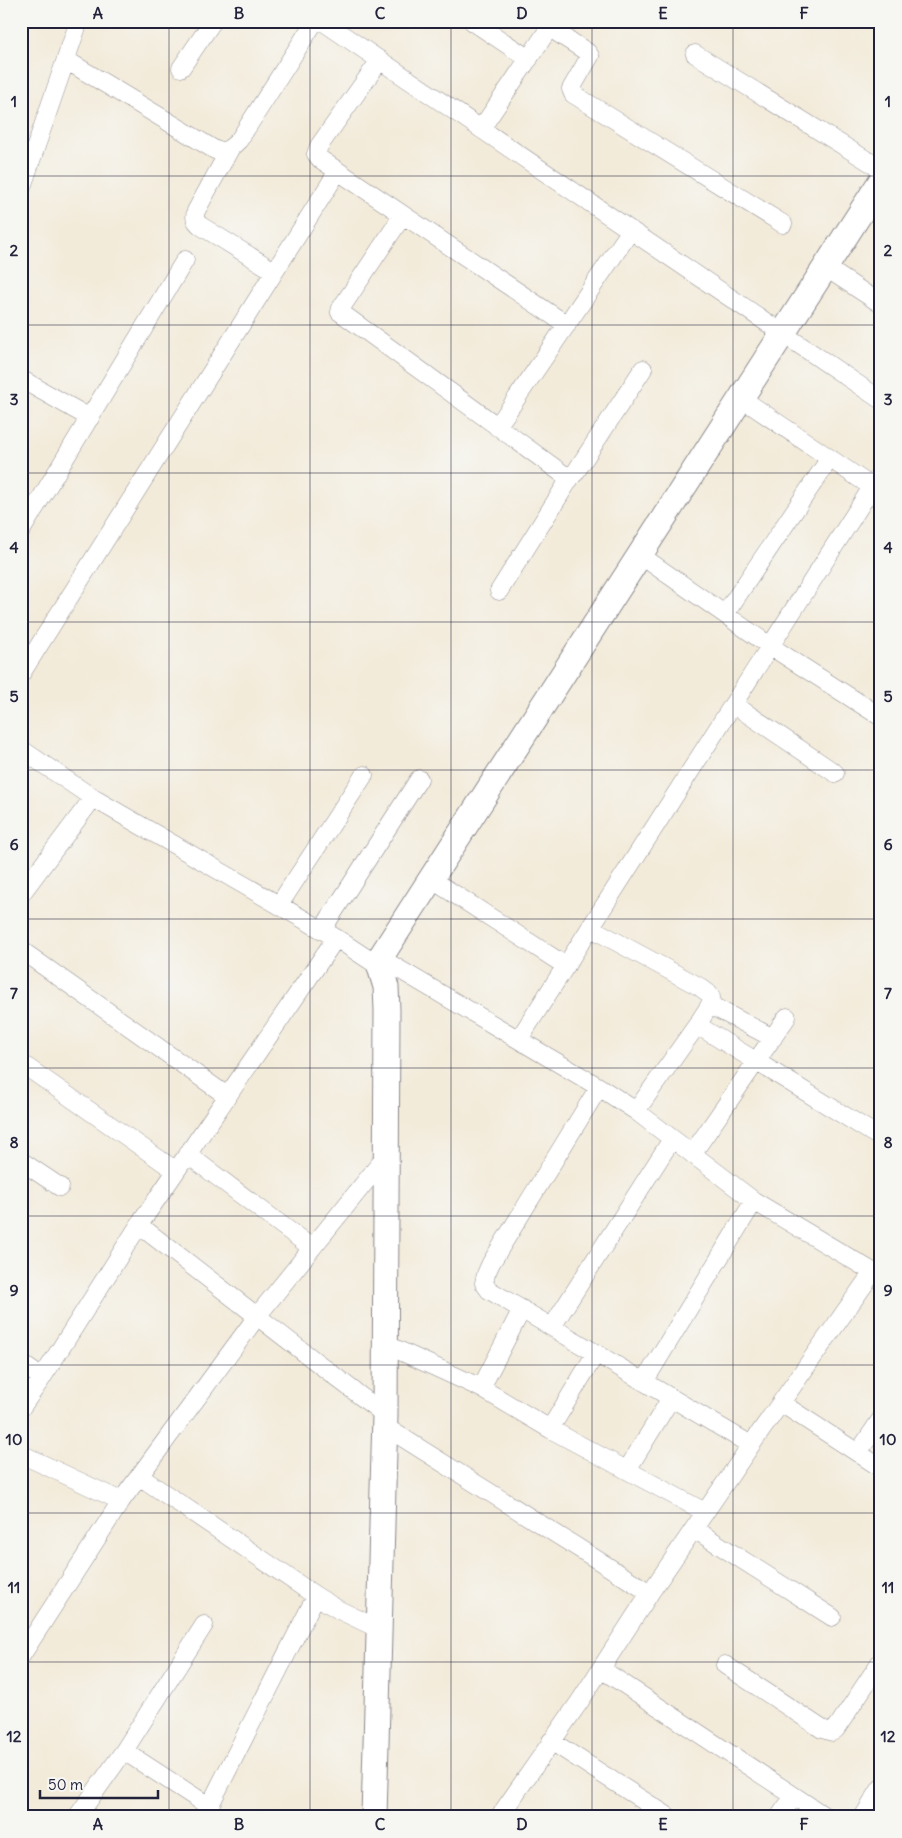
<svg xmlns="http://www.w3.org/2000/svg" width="902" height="1838" viewBox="0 0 902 1838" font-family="Delius,sans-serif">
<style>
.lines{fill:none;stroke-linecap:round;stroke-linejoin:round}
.street-casing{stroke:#8a868a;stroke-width:19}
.secondary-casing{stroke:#8a868a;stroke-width:27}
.street{stroke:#fff;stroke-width:18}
.secondary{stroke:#fff;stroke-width:25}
.grid{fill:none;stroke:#22223b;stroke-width:1;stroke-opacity:0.55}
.neatline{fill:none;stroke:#22223b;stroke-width:2}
.grid-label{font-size:16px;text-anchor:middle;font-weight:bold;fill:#22223b}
</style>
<rect width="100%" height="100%" fill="#f6f6f2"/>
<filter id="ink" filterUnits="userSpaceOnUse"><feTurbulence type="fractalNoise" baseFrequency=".02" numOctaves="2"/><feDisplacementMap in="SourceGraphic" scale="10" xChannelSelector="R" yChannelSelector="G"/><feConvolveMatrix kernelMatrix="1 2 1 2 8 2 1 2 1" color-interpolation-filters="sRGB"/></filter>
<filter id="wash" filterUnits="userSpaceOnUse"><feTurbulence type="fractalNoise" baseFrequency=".0096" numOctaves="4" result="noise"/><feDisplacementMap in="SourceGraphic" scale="20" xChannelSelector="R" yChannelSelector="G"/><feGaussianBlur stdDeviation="1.12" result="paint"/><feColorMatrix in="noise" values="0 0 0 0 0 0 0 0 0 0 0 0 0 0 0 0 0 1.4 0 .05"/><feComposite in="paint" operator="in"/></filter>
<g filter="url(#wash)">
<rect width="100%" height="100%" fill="#f3ebda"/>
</g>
<g filter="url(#ink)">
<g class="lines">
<g class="street-casing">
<path id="street" d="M 322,21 L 881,400
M 472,21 L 529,59
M 550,28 L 587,52 L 590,56 L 571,89 L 573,94 L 783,224
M 695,54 L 881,169
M 66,60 L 215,150 C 226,153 231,148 239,140 L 315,21
M 380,60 L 319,146 L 316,154 L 320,159 L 567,325
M 181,68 L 213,21
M 481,129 L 554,21
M 230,149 L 196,211 C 194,218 195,221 201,226 L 274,271
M 21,190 L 79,21
M 403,215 L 341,308 L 340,312 L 563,474 L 571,477 L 575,473 L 643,369
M 825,267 L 881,304
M 21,379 L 90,418
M 741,398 L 872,487
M 497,427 L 631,230
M 21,531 L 185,260
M 640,555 L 770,646 L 881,717
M 499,591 L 571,477
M 725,614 L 830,458
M 21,674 L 338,171
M 733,704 L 835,773
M 21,749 L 93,798 L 336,938 L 380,967
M 431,879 L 566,966
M 21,894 L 93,798
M 279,905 L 364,775
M 591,928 L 700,987 L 708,993 L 711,997 L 710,1005 L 697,1025 L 636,1111
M 322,930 L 419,779
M 21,950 L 227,1096
M 380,958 L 599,1087 L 636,1111 L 754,1201 L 873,1272 L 751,1445 L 650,1593 L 580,1701 L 499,1817
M 710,1005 L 773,1038
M 697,1025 L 881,1138
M 519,1039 L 881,473
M 21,1063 L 176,1171
M 599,1087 L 491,1263 L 486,1274 L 484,1283 L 489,1290 L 751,1445
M 187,1154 L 312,1248
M 692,1154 L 787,1017
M 21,1161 L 60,1187
M 139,1225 L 385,1415
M 552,1327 L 672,1139
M 385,1344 L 481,1388 L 550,1429 L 705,1512
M 21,1363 L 42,1378 L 21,1408
M 42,1378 L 139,1225 L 336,938
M 644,1382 L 754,1201
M 481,1388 L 522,1309
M 781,1403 L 881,1468
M 384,1426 L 650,1593
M 550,1429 L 596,1353
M 858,1453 L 881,1419
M 21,1454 L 121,1501
M 627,1470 L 671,1398
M 139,1476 L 316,1596 L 339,1610 L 379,1629
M 694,1529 L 832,1617
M 21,1656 L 121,1501 L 258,1315 L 387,1155
M 725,1665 L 822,1729 L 832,1732 L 836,1729 L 881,1661
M 601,1669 L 826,1817
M 551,1741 L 669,1817
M 124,1751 L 204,1803 L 211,1803 L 316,1596
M 77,1817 L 124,1751 L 204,1625
M 779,1817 L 794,1796
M 863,1817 L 881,1788"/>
</g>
<g class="secondary-casing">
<path id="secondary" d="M 374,1817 L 385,1415 L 387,1010 L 386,987 L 380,967 L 380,958 L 881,181"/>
</g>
<use href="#street" class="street"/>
<use href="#secondary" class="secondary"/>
</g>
</g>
<path class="grid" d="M 169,21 L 169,1817M 310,21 L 310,1817M 451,21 L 451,1817M 592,21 L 592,1817M 733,21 L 733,1817M 21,176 L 881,176M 21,325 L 881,325M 21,473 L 881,473M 21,622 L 881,622M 21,770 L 881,770M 21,919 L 881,919M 21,1068 L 881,1068M 21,1216 L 881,1216M 21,1365 L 881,1365M 21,1513 L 881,1513M 21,1662 L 881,1662"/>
<rect width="902" height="1838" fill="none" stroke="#f6f6f2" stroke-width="55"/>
<path d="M40 1790v8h118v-8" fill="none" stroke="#22223b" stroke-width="2.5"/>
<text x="48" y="1790" font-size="15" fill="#22223b" stroke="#f6f6f2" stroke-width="4" paint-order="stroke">50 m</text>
<rect x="28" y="28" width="846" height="1782" class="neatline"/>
<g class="grid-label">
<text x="98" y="19">A</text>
<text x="239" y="19">B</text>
<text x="380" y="19">C</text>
<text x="522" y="19">D</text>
<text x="663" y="19">E</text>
<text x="804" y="19">F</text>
<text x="14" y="107">1</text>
<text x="888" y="107">1</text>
<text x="14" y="256">2</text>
<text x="888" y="256">2</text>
<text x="14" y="405">3</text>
<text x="888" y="405">3</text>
<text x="14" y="553">4</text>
<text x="888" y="553">4</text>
<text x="14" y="702">5</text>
<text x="888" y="702">5</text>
<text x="14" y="850">6</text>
<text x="888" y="850">6</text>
<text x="14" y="999">7</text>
<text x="888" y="999">7</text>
<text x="14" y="1148">8</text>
<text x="888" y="1148">8</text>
<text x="14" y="1296">9</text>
<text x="888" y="1296">9</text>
<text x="14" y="1445">10</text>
<text x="888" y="1445">10</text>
<text x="14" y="1593">11</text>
<text x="888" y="1593">11</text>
<text x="14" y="1742">12</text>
<text x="888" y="1742">12</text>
<text x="98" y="1830">A</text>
<text x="239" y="1830">B</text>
<text x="380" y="1830">C</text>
<text x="522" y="1830">D</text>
<text x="663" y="1830">E</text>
<text x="804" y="1830">F</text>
</g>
</svg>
